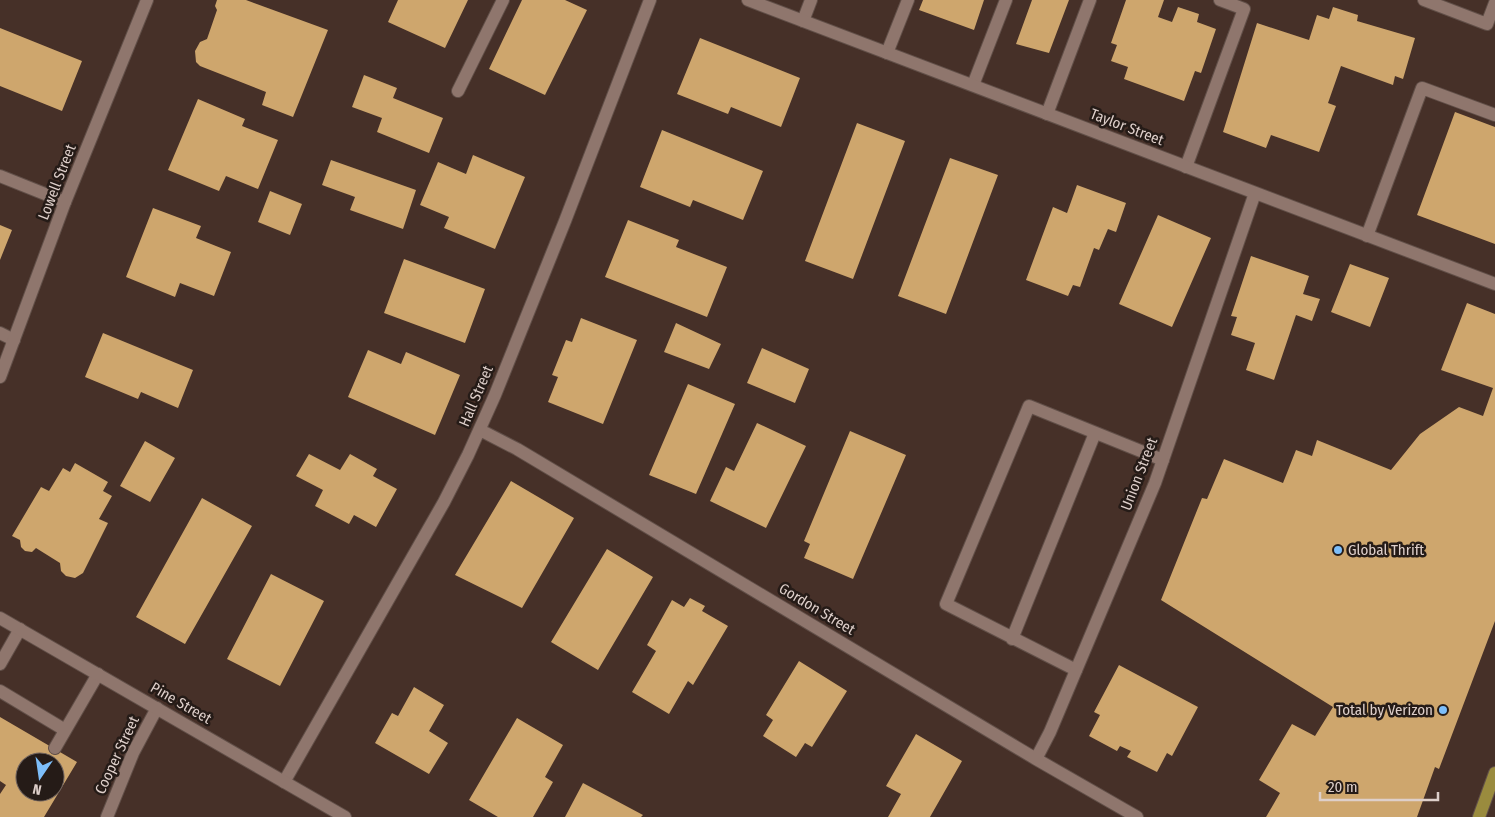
<svg xmlns="http://www.w3.org/2000/svg" width="1495" height="817" viewBox="0 0 1495 817" font-family="'Fira Sans Condensed',sans-serif">
<style>
.building{fill:#cea66d;fill-rule:evenodd}
.lines{fill:none;stroke-linecap:round;stroke-linejoin:round}
.lane-casing{stroke:#614f48;stroke-width:14}
.street-casing{stroke:#614f48;stroke-width:14}
.secondary-casing{stroke:#614f48;stroke-width:14}
.primary-casing{stroke:#614f48;stroke-width:14}
.lane{stroke:#8f766d;stroke-width:12}
.street{stroke:#8f766d;stroke-width:12}
.secondary{stroke:#8f766d;stroke-width:12}
.primary{stroke:#9a8b3e;stroke-width:12}
.poi-dot{fill:#7dbef9;stroke:#251b17;stroke-width:2}
.labels{text-anchor:middle;stroke-width:5;stroke-linejoin:round;paint-order:stroke}
.street-label{font-size:15px;fill:#decfca;stroke:#251b17}
.poi-label{font-size:15px;fill:#decfca;stroke:#251b17;text-anchor:start}
</style>
<rect width="100%" height="100%" fill="#463028"/>
<path class="building" d="M 217,0 L 246,0 L 328,30 L 293,117 L 262,105 L 266,92 L 200,66 L 196,62 L 195,51 L 200,42 L 207,39 L 217,10 L 215,6 Z
M 398,0 L 468,0 L 445,48 L 388,22 Z
M 522,0 L 565,0 L 587,10 L 545,95 L 489,69 Z
M 923,0 L 984,0 L 974,30 L 919,10 Z
M 1032,0 L 1069,0 L 1049,53 L 1016,44 Z
M 1126,0 L 1164,0 L 1158,17 L 1172,22 L 1178,7 L 1199,14 L 1197,22 L 1216,29 L 1201,73 L 1195,71 L 1184,101 L 1124,79 L 1128,67 L 1111,61 L 1117,45 L 1111,43 Z
M 1333,7 L 1358,15 L 1357,21 L 1415,38 L 1403,79 L 1395,76 L 1393,85 L 1341,66 L 1328,103 L 1336,106 L 1319,152 L 1271,135 L 1266,148 L 1223,132 L 1257,23 L 1309,40 L 1317,15 L 1329,19 Z
M 0,28 L 82,61 L 62,111 L 0,86 Z
M 700,38 L 800,78 L 781,127 L 731,107 L 728,114 L 677,94 Z
M 364,75 L 397,88 L 393,98 L 443,118 L 429,153 L 377,132 L 382,118 L 352,107 Z
M 198,99 L 245,119 L 242,126 L 278,140 L 258,189 L 226,176 L 219,191 L 168,170 Z
M 1455,112 L 1495,127 L 1495,244 L 1417,215 Z
M 857,123 L 905,141 L 853,279 L 805,261 Z
M 662,130 L 763,171 L 743,220 L 693,200 L 690,207 L 640,187 Z
M 473,155 L 525,177 L 495,249 L 444,228 L 449,217 L 420,205 L 438,162 L 466,174 Z
M 950,158 L 998,175 L 946,314 L 898,296 Z
M 331,160 L 416,190 L 403,229 L 350,210 L 355,197 L 322,185 Z
M 1077,185 L 1126,203 L 1116,232 L 1108,229 L 1099,250 L 1094,248 L 1080,287 L 1073,285 L 1068,296 L 1026,280 L 1053,207 L 1067,213 Z
M 270,191 L 302,204 L 290,235 L 258,222 Z
M 153,208 L 201,226 L 196,238 L 231,252 L 214,296 L 180,283 L 175,297 L 126,277 Z
M 1158,215 L 1211,238 L 1172,327 L 1119,304 Z
M 628,220 L 679,240 L 676,247 L 727,267 L 707,317 L 605,277 Z
M 0,225 L 12,230 L 0,260 Z
M 1251,256 L 1309,276 L 1303,294 L 1320,299 L 1312,321 L 1296,315 L 1274,380 L 1246,370 L 1255,343 L 1231,335 L 1237,317 L 1231,316 Z
M 404,259 L 485,289 L 465,343 L 384,313 Z
M 1350,264 L 1389,278 L 1370,327 L 1331,312 Z
M 1467,303 L 1495,314 L 1495,621 L 1439,769 L 1435,767 L 1417,817 L 1266,817 L 1280,793 L 1259,780 L 1292,724 L 1315,736 L 1333,707 L 1161,600 L 1202,498 L 1207,499 L 1224,459 L 1283,483 L 1296,450 L 1312,456 L 1317,440 L 1391,470 L 1420,434 L 1459,407 L 1483,416 L 1493,388 L 1441,370 Z
M 581,318 L 637,340 L 603,424 L 548,402 L 558,377 L 552,375 L 566,340 L 572,342 Z
M 676,323 L 721,344 L 709,369 L 664,352 Z
M 103,333 L 193,370 L 178,408 L 141,392 L 138,399 L 85,377 Z
M 762,348 L 809,369 L 795,403 L 747,383 Z
M 368,350 L 401,364 L 406,352 L 460,375 L 435,435 L 348,397 Z
M 688,384 L 735,404 L 696,494 L 649,475 Z
M 757,423 L 806,446 L 766,528 L 710,501 L 726,467 L 734,471 Z
M 850,431 L 906,455 L 853,579 L 804,558 L 810,544 L 804,541 Z
M 145,441 L 175,458 L 150,502 L 120,486 Z
M 309,454 L 340,470 L 350,454 L 377,469 L 373,476 L 397,489 L 376,527 L 354,515 L 349,524 L 315,506 L 323,490 L 296,476 Z
M 75,463 L 108,482 L 103,491 L 112,496 L 99,519 L 108,523 L 83,573 L 75,578 L 66,576 L 61,571 L 60,563 L 36,548 L 32,552 L 25,551 L 21,547 L 20,540 L 12,536 L 41,487 L 49,491 L 63,468 L 70,472 Z
M 511,481 L 574,518 L 522,608 L 455,575 Z
M 202,498 L 252,526 L 185,644 L 136,617 Z
M 607,549 L 653,577 L 598,670 L 551,642 Z
M 271,574 L 324,601 L 280,686 L 227,659 Z
M 690,598 L 705,606 L 702,611 L 728,626 L 693,685 L 688,681 L 669,714 L 632,692 L 656,651 L 647,645 L 672,600 L 684,607 Z
M 799,661 L 847,691 L 812,747 L 805,743 L 796,757 L 763,736 L 773,720 L 766,715 Z
M 1119,665 L 1198,707 L 1172,756 L 1167,753 L 1157,772 L 1127,757 L 1131,751 L 1120,746 L 1117,751 L 1089,736 L 1100,715 L 1094,712 Z
M 414,687 L 444,705 L 429,731 L 448,743 L 429,774 L 375,743 L 392,713 L 398,716 Z
M 0,717 L 77,762 L 44,817 L 0,817 L 0,794 L 6,785 L 0,781 ZM 25,762 L 55,762 L 55,792 L 25,792 Z
M 517,718 L 563,745 L 545,777 L 553,782 L 533,817 L 498,817 L 469,800 Z
M 916,734 L 962,761 L 930,817 L 888,817 L 901,794 L 886,786 Z
M 583,783 L 643,815 L 641,817 L 565,817 Z"/>
<g class="lines">
<g class="lane-casing">
<path id="lane" d="M 1424,0 L 1487,24 L 1495,3
M 803,21 L 811,0
M 887,53 L 908,0
M 973,85 L 1006,0
M 458,91 L 503,0
M 1047,114 L 1090,0
M 1186,167 L 1244,9 L 1220,0
M 1367,236 L 1422,88 L 1495,115
M 0,333 L 14,340
M 1012,639 L 1095,433
M 0,664 L 20,629
M 1076,670 L 946,604 L 1029,406 L 1163,460
M 0,691 L 65,730
M 55,748 L 98,674"/>
</g>
<g class="street-casing">
<path id="street" d="M 748,0 L 1495,284
M 0,176 L 65,202
M 480,430 L 517,449 L 1036,759 L 1137,817
M 1036,759 L 1050,732 L 1155,483 L 1255,193
M 284,782 L 444,502 L 468,455 L 495,395 L 565,221 L 650,0
M 107,817 L 133,753 L 157,708"/>
</g>
<g class="secondary-casing">
<path id="secondary" d="M 0,377 L 65,202 L 147,0
M 0,618 L 345,817"/>
</g>
<g class="primary-casing">
<path id="primary" d="M 1479,817 L 1495,773"/>
</g>
<use href="#lane" class="lane"/>
<use href="#street" class="street"/>
<use href="#secondary" class="secondary"/>
<use href="#primary" class="primary"/>
</g>
<g class="poi-dot">
<circle cx="1338" cy="550" r="5"/>
<circle cx="1443" cy="710" r="5"/>
</g>
<g class="labels">
<g class="street-label">
<text transform="translate(1127 127) rotate(21)" y="5">Taylor Street</text>
<text transform="translate(57 182) rotate(-69)" y="5">Lowell Street</text>
<text transform="translate(476 396) rotate(-67)" y="5">Hall Street</text>
<text transform="translate(1139 474) rotate(-69)" y="5">Union Street</text>
<text transform="translate(817 609) rotate(31)" y="5">Gordon Street</text>
<text transform="translate(181 703) rotate(30)" y="5">Pine Street</text>
<text transform="translate(117 755) rotate(-65)" y="5">Cooper Street</text>
</g>
<g class="poi-label">
<text x="1348" y="555">Global Thrift</text>
<text x="1433" y="715" text-anchor="end">Total by Verizon</text>
</g>
</g>
<g transform="translate(40 777) rotate(193)"><circle r="24" fill="#251b17" stroke="#6f635f"/>
<path d="M0-4L9 19L0 12L-9 19Z" fill="#7dbef9"/>
<text y="-8" font-size="14" font-weight="bold" text-anchor="middle" fill="#decfca">N</text>
</g>
<path d="M1320 792v8h118v-8" fill="none" stroke="#decfca" stroke-width="2.5"/>
<text x="1328" y="792" font-size="15" fill="#decfca" stroke="#251b17" stroke-width="4" paint-order="stroke">20 m</text>
</svg>
